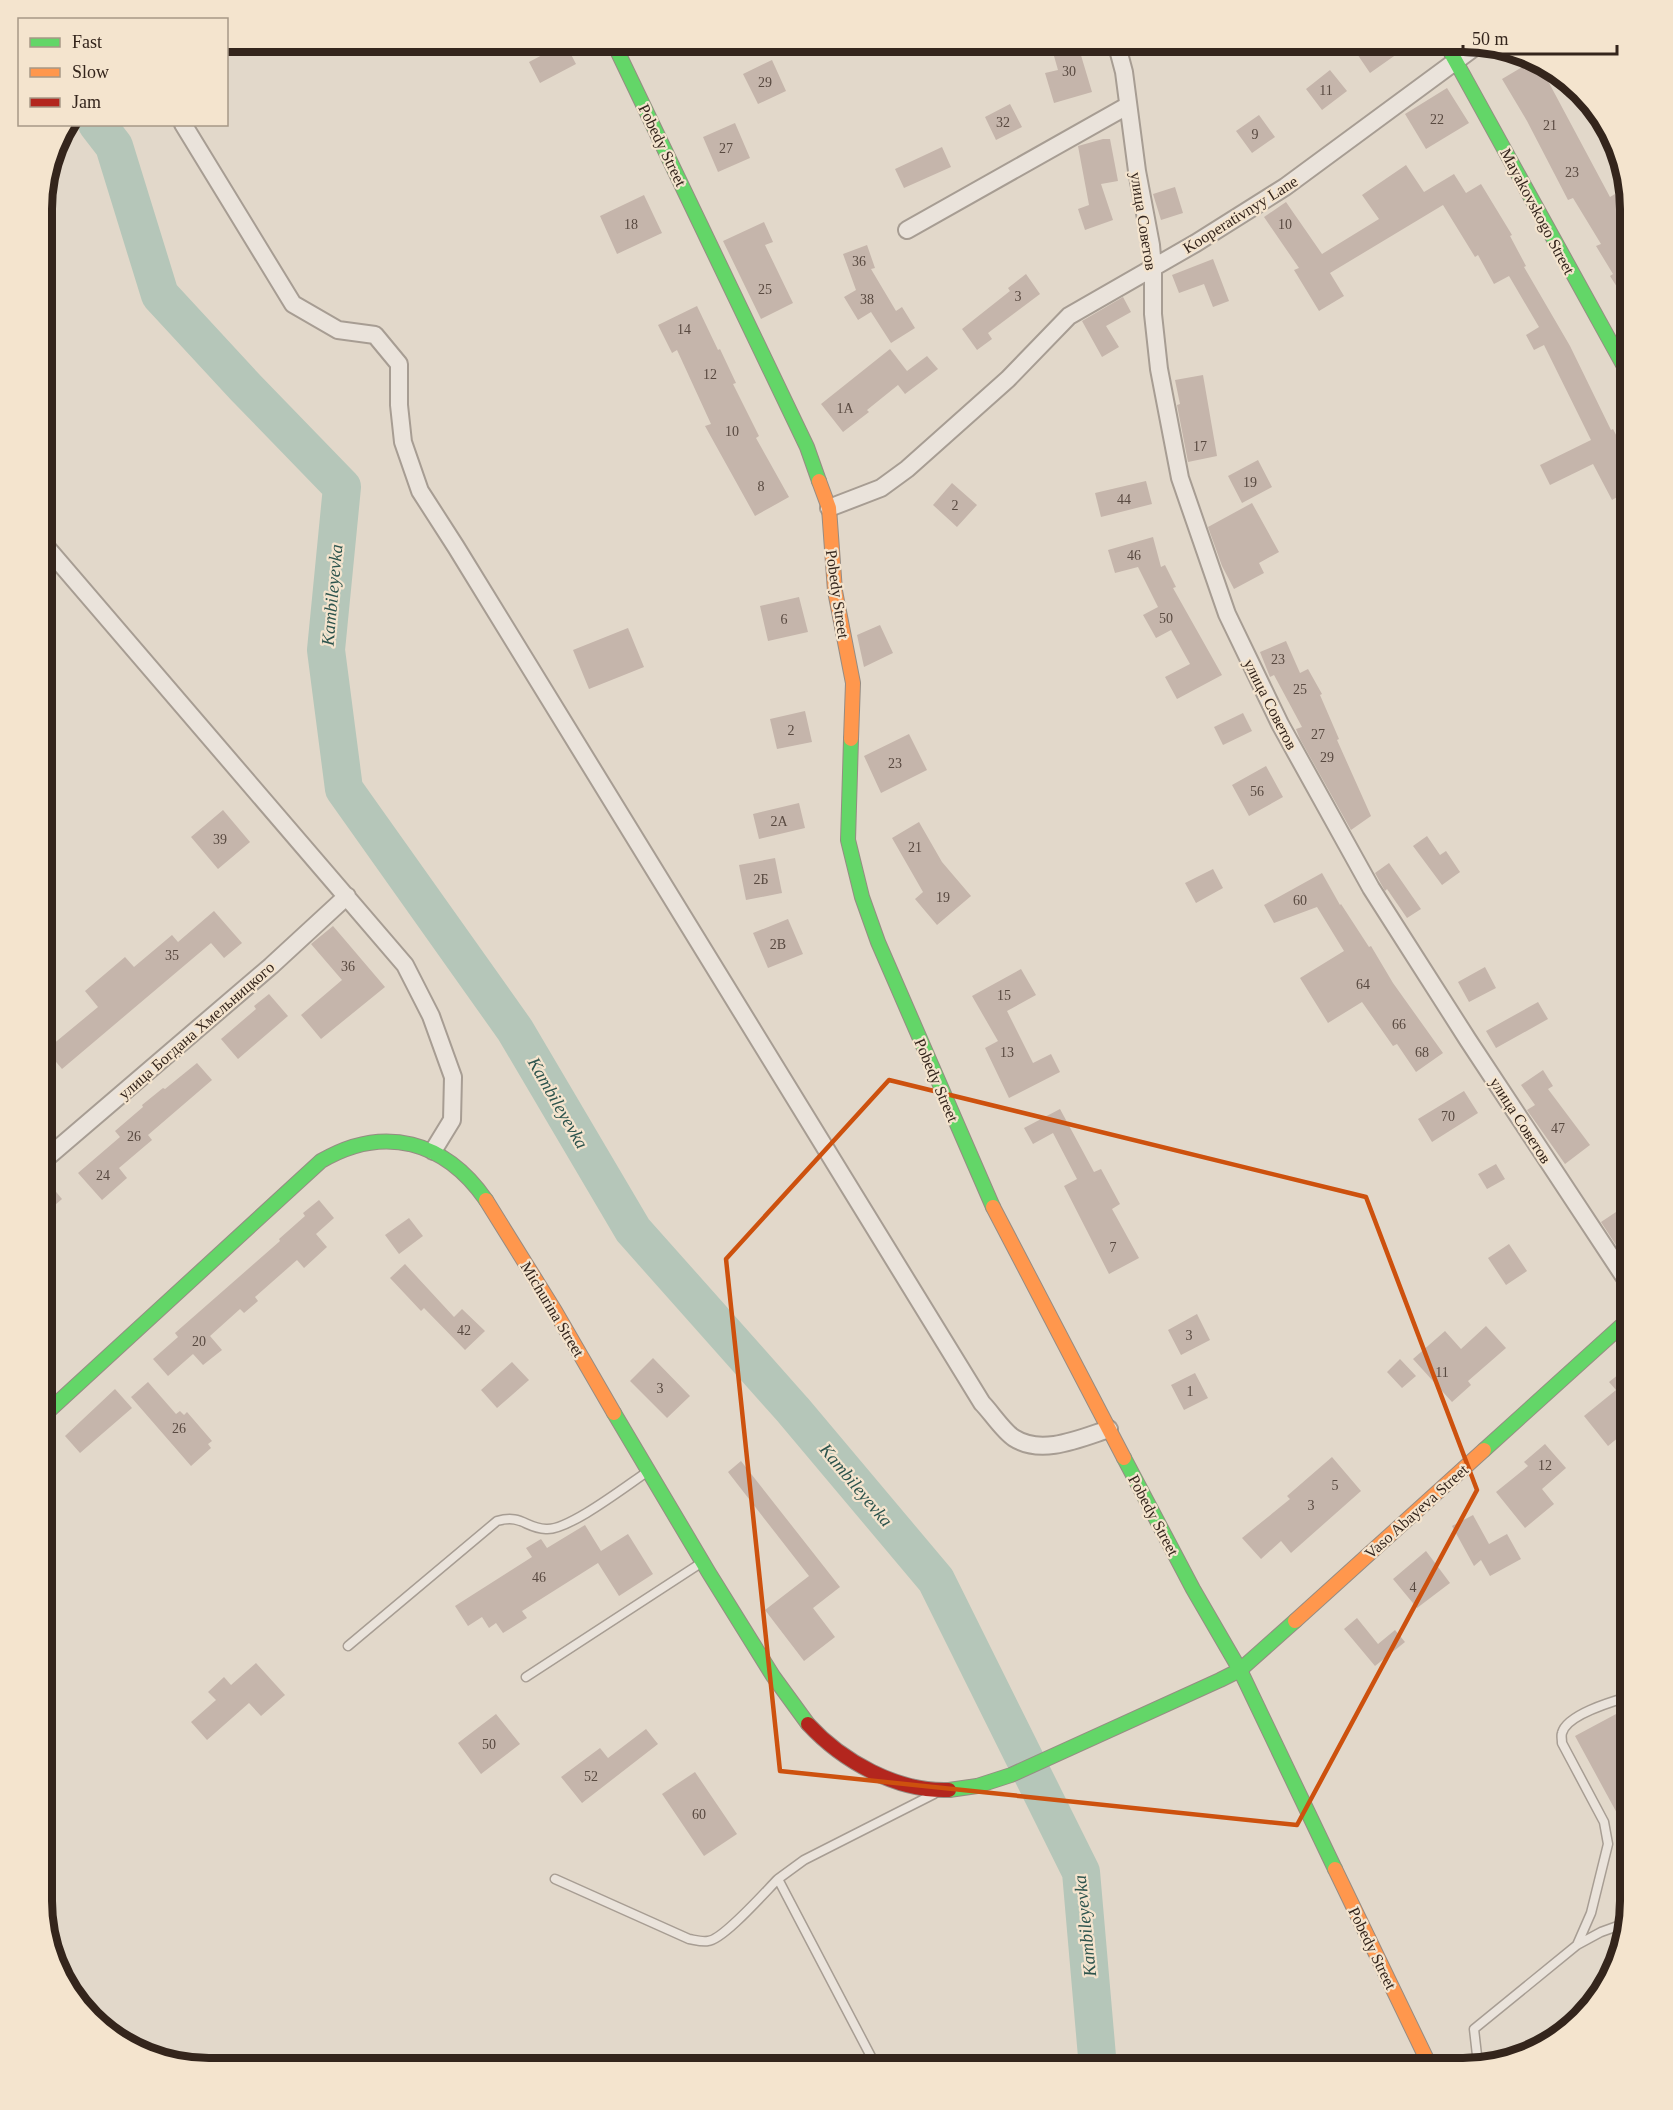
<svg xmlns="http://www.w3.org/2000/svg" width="1673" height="2110" viewBox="0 0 1673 2110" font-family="'Times New Roman',serif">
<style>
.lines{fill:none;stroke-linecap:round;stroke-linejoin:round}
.river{stroke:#b5c6b9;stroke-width:38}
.building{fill:#c5b5ab}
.lane-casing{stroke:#a79d93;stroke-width:11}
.street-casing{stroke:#a79d93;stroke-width:20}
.fast-casing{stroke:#968c83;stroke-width:16}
.slow-casing{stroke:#968c83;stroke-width:16}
.jam-casing{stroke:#968c83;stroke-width:16}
.lane{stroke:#eae3db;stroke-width:8}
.street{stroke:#eae3db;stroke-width:16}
.fast{stroke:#63d668;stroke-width:14}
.slow{stroke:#ff974d;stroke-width:14}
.jam{stroke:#b3261e;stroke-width:14}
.marked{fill:none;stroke:#cd510e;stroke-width:4.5;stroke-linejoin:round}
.labels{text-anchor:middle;stroke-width:4.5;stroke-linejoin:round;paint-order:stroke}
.number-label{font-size:14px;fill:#584940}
.street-label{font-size:16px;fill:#34251c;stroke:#f4e4ce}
.water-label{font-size:18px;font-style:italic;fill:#2c534c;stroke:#f4e4ce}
.rim{fill:none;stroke:#34251c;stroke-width:8}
</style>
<rect width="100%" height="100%" fill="#e2d8ca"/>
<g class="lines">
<path class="river" d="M 97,124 L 114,146 L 160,295 L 246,388 L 342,487 L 326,650 L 344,789 L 515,1030 L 633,1230 L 793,1410 L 936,1580 L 1081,1872 L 1098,2068"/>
</g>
<path class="building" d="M 1050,42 L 1077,42 L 1092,92 L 1054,103 L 1045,73 L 1058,70 Z
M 1349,42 L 1414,42 L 1370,73 Z
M 565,43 L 576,64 L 540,83 L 529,62 Z
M 772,60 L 786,91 L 758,104 L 743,74 Z
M 1534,60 L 1547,64 L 1559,75 L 1548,81 L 1610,197 L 1615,194 L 1631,220 L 1631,309 L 1610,276 L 1613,274 L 1596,246 L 1601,244 L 1573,198 L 1568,200 L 1527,121 L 1502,79 Z
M 1330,70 L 1347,91 L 1322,110 L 1306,89 Z
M 1447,88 L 1469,123 L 1426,149 L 1405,114 Z
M 1010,104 L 1022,127 L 996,140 L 985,117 Z
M 1259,115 L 1275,137 L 1252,153 L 1236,131 Z
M 735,123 L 750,158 L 718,172 L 703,137 Z
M 1103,139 L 1110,139 L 1118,181 L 1101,184 L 1113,220 L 1085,230 L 1078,209 L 1089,205 L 1078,146 Z
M 942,147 L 951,167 L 904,188 L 895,169 Z
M 1406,165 L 1424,192 L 1454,174 L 1466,193 L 1481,184 L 1512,235 L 1510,236 L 1526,266 L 1524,267 L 1570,346 L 1611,430 L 1613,429 L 1631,464 L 1631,518 L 1619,496 L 1612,500 L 1593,464 L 1550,485 L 1540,465 L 1591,440 L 1544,345 L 1534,350 L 1526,335 L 1539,327 L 1509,276 L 1494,284 L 1478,255 L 1475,257 L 1443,205 L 1330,273 L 1344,296 L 1319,311 L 1294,270 L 1299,268 L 1264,217 L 1286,202 L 1322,254 L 1379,219 L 1362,195 Z
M 1175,187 L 1183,213 L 1161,220 L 1153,194 Z
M 644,195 L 662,233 L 617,254 L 600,216 Z
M 764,222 L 773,242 L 765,245 L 793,303 L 761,319 L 723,241 Z
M 867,245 L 875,268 L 871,269 L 896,311 L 902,307 L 915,328 L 891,343 L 871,312 L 858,320 L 844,297 L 856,290 L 843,254 Z
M 1213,259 L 1229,301 L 1213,307 L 1204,284 L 1179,293 L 1172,275 Z
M 1026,274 L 1040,294 L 988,333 L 992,339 L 977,350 L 962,329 L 1010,291 L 1008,288 Z
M 1123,297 L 1131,312 L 1106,326 L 1119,347 L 1102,357 L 1082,321 Z
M 697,306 L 718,350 L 720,349 L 736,383 L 733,384 L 759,436 L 756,438 L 789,497 L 755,516 L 705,426 L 711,424 L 677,350 L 672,353 L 658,325 Z
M 890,349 L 907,371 L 927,356 L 938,369 L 905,394 L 898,385 L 867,410 L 869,412 L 843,432 L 821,404 Z
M 1203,375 L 1217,456 L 1188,462 L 1177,405 L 1180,404 L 1175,380 Z
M 1258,460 L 1272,487 L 1242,503 L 1228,476 Z
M 1146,481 L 1152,504 L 1101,517 L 1095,493 Z
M 952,483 L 977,505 L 957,527 L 933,505 Z
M 1252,503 L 1279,552 L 1259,563 L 1264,573 L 1234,589 L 1222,566 L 1208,527 Z
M 1153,537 L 1161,567 L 1165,565 L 1176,587 L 1173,588 L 1222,675 L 1177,699 L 1165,677 L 1190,664 L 1171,630 L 1156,638 L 1143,615 L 1158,607 L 1138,567 L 1115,573 L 1108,550 Z
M 799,597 L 808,632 L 768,641 L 760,606 Z
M 880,625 L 893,653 L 864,667 L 857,635 Z
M 628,628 L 644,667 L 589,689 L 573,650 Z
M 1286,641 L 1300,673 L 1308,669 L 1322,694 L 1320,695 L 1339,739 L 1337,740 L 1371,816 L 1351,830 L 1300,739 L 1296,729 L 1302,727 L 1274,675 L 1270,677 L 1260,652 Z
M 805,711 L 812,742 L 777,749 L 770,719 Z
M 1243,713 L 1252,731 L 1223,745 L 1214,727 Z
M 909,734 L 927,770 L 881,793 L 864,756 Z
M 1266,766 L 1283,797 L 1249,816 L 1232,785 Z
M 799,803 L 805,828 L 759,839 L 753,814 Z
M 223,810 L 250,842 L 218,869 L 191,837 Z
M 919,822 L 942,862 L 971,896 L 937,925 L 915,899 L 923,892 L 892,838 Z
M 1427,836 L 1440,855 L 1446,851 L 1460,872 L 1442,885 L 1413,846 Z
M 775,858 L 782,893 L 746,900 L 739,865 Z
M 1389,863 L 1421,909 L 1407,918 L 1387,889 L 1385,891 L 1375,873 Z
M 1213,869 L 1223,888 L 1196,903 L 1185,883 Z
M 1322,873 L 1340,905 L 1341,904 L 1369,947 L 1371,946 L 1393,983 L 1443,1053 L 1416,1072 L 1397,1044 L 1393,1046 L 1362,1002 L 1328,1023 L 1300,978 L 1344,951 L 1317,907 L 1274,923 L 1264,905 Z
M 214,911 L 242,943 L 224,958 L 211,943 L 62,1069 L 46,1050 L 98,1007 L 85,991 L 125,957 L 134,967 L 172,935 L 178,942 Z
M 788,919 L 803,954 L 768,968 L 753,933 Z
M 333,926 L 385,987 L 321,1039 L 301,1015 L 342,980 L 311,944 Z
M 1485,967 L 1496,988 L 1469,1002 L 1458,982 Z
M 1021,969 L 1036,995 L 1007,1011 L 1033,1063 L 1051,1054 L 1060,1072 L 1009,1098 L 985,1048 L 998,1041 L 972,996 Z
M 269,994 L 288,1016 L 238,1059 L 221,1039 L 256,1009 L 254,1006 Z
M 1538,1002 L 1548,1019 L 1496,1048 L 1486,1031 Z
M 197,1063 L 212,1080 L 148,1135 L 152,1140 L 119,1168 L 127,1178 L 102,1200 L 78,1173 L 120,1137 L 115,1131 L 143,1107 L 142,1105 L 163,1088 L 165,1089 Z
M 1543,1070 L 1553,1086 L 1548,1089 L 1590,1145 L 1565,1164 L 1527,1110 L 1535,1105 L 1521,1085 Z
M 1464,1091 L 1478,1113 L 1432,1142 L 1418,1119 Z
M 1060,1109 L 1094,1172 L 1101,1169 L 1120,1204 L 1112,1209 L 1139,1258 L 1109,1274 L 1064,1186 L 1077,1179 L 1053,1133 L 1033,1144 L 1024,1128 Z
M 1496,1164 L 1505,1179 L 1487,1189 L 1478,1174 Z
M 42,1175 L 62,1199 L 42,1216 Z
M 319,1200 L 334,1218 L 316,1234 L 327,1247 L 304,1268 L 297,1260 L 255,1297 L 258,1301 L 244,1313 L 240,1309 L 210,1336 L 222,1350 L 203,1365 L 193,1354 L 168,1376 L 153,1359 L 178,1337 L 175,1333 L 280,1241 L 279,1239 L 305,1216 L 303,1213 Z
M 1619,1210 L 1631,1227 L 1631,1268 L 1601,1222 Z
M 409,1218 L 423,1236 L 399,1254 L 385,1235 Z
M 1509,1244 L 1527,1271 L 1506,1285 L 1488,1258 Z
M 405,1264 L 454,1317 L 462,1309 L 485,1331 L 465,1350 L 424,1308 L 421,1311 L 390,1278 Z
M 1197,1314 L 1210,1340 L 1181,1355 L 1168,1330 Z
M 1486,1326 L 1506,1348 L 1468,1381 L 1471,1385 L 1452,1402 L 1413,1359 L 1445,1331 L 1461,1349 Z
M 653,1358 L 690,1396 L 667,1418 L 630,1381 Z
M 1400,1359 L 1416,1376 L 1402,1388 L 1387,1372 Z
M 512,1362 L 529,1380 L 497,1408 L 481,1390 Z
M 1624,1370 L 1631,1378 L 1631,1427 L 1608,1446 L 1584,1416 L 1616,1390 L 1609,1382 Z
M 1195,1373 L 1208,1398 L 1184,1410 L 1171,1385 Z
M 148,1382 L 176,1414 L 180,1411 L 184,1415 L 187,1412 L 212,1441 L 208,1444 L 211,1448 L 191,1466 L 131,1397 Z
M 115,1389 L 132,1408 L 80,1453 L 65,1436 Z
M 1545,1444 L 1566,1468 L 1542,1489 L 1554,1504 L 1525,1528 L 1496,1492 L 1528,1466 L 1524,1462 Z
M 1332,1457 L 1361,1491 L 1291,1553 L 1281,1541 L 1261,1559 L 1242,1538 L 1290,1499 L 1287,1496 Z
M 741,1461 L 840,1587 L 813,1608 L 835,1637 L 804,1661 L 765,1610 L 809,1576 L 728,1472 Z
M 1473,1515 L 1489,1544 L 1507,1534 L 1521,1559 L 1490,1576 L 1481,1560 L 1474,1566 L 1452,1526 Z
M 585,1525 L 601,1551 L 628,1534 L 653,1574 L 619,1596 L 598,1563 L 522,1611 L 527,1618 L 503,1633 L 496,1623 L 489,1628 L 482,1617 L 468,1626 L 455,1606 L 532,1557 L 526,1548 L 541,1539 L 547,1548 Z
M 1426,1551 L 1450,1583 L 1417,1608 L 1393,1579 Z
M 1357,1618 L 1378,1644 L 1395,1630 L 1405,1642 L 1375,1666 L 1344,1629 Z
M 256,1663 L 285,1695 L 261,1716 L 249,1703 L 207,1740 L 191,1722 L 216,1700 L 208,1692 L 224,1677 L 231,1685 Z
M 1631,1706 L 1631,1839 L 1575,1736 Z
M 496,1714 L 520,1744 L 481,1774 L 458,1743 Z
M 646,1729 L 658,1744 L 582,1803 L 561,1777 L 600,1748 L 608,1758 Z
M 695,1772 L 737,1834 L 704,1856 L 662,1794 Z"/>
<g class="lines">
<g class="lane-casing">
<path id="lane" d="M 348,1646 L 497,1521 C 522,1514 525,1528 546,1529 C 568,1531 626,1486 647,1472
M 526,1677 L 701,1563
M 555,1879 L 689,1939 C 695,1940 702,1942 708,1941 C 723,1940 765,1892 778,1879
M 1577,1945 L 1591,1913 L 1608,1844 L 1604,1822 L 1562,1743 C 1562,1739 1561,1736 1562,1733 C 1567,1714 1614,1701 1631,1696
M 1478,2064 L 1474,2029 L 1577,1945 L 1601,1932 L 1626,1923
M 877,2068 L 778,1879 L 804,1860 L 934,1794"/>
</g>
<g class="street-casing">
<path id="street" d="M 1116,42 L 1124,72 L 1137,171 L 1151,245 L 1153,268 L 1153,314 L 1159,369 L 1180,478 L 1227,614 L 1280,724 L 1371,888 L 1468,1040 L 1631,1287
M 183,124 L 293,304 L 338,330 L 375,335 L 399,364 L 399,405 L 403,442 L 420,491 L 456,547 L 982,1403 C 991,1412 1003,1431 1014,1438 C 1042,1456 1081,1438 1109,1429
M 907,230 L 1127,106
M 829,508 L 881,488 L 907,469 L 1008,379 L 1069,316 L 1196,243 L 1285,187 L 1479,44
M 42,542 L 405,965 L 431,1016 L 453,1077 L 452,1120 L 433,1151
M 42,1162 L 271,966 L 347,896"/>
</g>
<g class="fast-casing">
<path id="fast" d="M 613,42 L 807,447 L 819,481
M 1445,42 L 1631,379
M 851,739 L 848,840 L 862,897 L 878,942 L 993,1207
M 614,1413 L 709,1573 L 773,1676 L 808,1724
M 42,1417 L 321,1161 C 384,1124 445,1141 486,1200
M 1484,1450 L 1631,1317
M 1124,1458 L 1193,1589 L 1240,1670 L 1335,1869
M 949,1790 L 977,1786 L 1011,1775 L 1220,1680 L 1240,1670 L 1295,1621"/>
</g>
<g class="slow-casing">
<path id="slow" d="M 819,481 L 829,508 L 835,591 L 853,683 L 851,739
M 486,1200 L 555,1311 L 614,1413
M 993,1207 L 1124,1458
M 1295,1621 L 1484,1450
M 1335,1869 L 1431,2068"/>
</g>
<g class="jam-casing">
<path id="jam" d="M 808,1724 C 842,1761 897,1792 949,1790"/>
</g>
<use href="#lane" class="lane"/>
<use href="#street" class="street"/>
<use href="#fast" class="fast"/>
<use href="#slow" class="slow"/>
<use href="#jam" class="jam"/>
</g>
<path class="marked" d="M 889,1080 L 1366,1197 L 1477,1490 L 1297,1825 L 780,1771 L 726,1259 Z"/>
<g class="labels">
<g class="number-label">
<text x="1069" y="76">30</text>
<text x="765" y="87">29</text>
<text x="1326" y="95">11</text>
<text x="1437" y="124">22</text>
<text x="1003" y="127">32</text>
<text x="1550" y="130">21</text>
<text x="1255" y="139">9</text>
<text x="726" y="153">27</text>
<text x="1572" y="177">23</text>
<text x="631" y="229">18</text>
<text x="1285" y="229">10</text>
<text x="859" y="266">36</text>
<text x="765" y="294">25</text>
<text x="1018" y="301">3</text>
<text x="867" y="304">38</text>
<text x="684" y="334">14</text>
<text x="710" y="379">12</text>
<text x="845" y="413">1А</text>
<text x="732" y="436">10</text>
<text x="1200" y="451">17</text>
<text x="1250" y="487">19</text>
<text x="761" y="491">8</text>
<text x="1124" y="504">44</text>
<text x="955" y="510">2</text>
<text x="1134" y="560">46</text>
<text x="1166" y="623">50</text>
<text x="784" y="624">6</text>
<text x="1278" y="664">23</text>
<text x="1300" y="694">25</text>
<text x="791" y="735">2</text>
<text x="1318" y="739">27</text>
<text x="1327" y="762">29</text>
<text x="895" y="768">23</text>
<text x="1257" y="796">56</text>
<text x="779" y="826">2А</text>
<text x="220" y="844">39</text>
<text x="915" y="852">21</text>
<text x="761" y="884">2Б</text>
<text x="943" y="902">19</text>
<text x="1300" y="905">60</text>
<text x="778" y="949">2В</text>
<text x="172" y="960">35</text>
<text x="348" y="971">36</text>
<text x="1363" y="989">64</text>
<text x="1004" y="1000">15</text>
<text x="1399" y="1029">66</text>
<text x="1007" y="1057">13</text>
<text x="1422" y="1057">68</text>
<text x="1448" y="1121">70</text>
<text x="1558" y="1133">47</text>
<text x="134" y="1141">26</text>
<text x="103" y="1180">24</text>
<text x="1113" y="1252">7</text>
<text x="464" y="1335">42</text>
<text x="1189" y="1340">3</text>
<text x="199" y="1346">20</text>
<text x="1442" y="1377">11</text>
<text x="660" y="1393">3</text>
<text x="1190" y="1396">1</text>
<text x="179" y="1433">26</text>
<text x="1545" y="1470">12</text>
<text x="1335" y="1490">5</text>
<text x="1311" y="1510">3</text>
<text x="539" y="1582">46</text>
<text x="1413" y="1592">4</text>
<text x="489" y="1749">50</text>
<text x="591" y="1781">52</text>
<text x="699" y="1819">60</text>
</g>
<g class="street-label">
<text transform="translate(663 145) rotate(64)" y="6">Pobedy Street</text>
<text transform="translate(1538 211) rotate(62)" y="6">Mayakovskogo Street</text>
<text transform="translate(1240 214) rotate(-32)" y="6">Kooperativnyy Lane</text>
<text transform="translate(1144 221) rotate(81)" y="6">улица Советов</text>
<text transform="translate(838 594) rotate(82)" y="6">Pobedy Street</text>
<text transform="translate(1271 704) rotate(63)" y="6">улица Советов</text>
<text transform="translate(196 1030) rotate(-41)" y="6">улица Богдана Хмельницкого</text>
<text transform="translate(937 1080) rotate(67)" y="6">Pobedy Street</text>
<text transform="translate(1521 1120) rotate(57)" y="6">улица Советов</text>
<text transform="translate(553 1309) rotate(59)" y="6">Michurina Street</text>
<text transform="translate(1416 1511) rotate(-42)" y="6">Vaso Abayeva Street</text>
<text transform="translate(1154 1515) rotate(62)" y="6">Pobedy Street</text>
<text transform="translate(1373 1948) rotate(64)" y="6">Pobedy Street</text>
</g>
<g class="water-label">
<text transform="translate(332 595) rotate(-85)" y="6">Kambileyevka</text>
<text transform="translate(558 1103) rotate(60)" y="6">Kambileyevka</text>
<text transform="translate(856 1485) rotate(50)" y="6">Kambileyevka</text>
<text transform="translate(1085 1926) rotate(-96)" y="6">Kambileyevka</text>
</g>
</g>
<path d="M0 0H1673V2110H0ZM209 52H1463A157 157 0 0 1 1620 209V1901A157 157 0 0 1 1463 2058H209A157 157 0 0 1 52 1901V209A157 157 0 0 1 209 52Z" fill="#f4e4ce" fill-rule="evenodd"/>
<path class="rim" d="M209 52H1463A157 157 0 0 1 1620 209V1901A157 157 0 0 1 1463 2058H209A157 157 0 0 1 52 1901V209A157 157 0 0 1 209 52Z"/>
<rect x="18" y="18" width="210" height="108" fill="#f4e4ce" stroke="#a79887" stroke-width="1.5"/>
<rect x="30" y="38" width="30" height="9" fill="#63d668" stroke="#a79887" stroke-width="1.5"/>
<text x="72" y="48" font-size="18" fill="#34251c">Fast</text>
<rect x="30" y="68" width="30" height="9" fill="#ff974d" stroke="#a79887" stroke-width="1.5"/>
<text x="72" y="78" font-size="18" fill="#34251c">Slow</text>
<rect x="30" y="98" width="30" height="9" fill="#b3261e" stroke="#a79887" stroke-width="1.5"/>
<text x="72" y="108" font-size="18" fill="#34251c">Jam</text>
<path d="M1463 45v9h154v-9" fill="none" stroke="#34251c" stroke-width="3"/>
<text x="1472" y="45" font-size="18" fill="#34251c" stroke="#f4e4ce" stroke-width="4.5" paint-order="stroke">50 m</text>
</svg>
